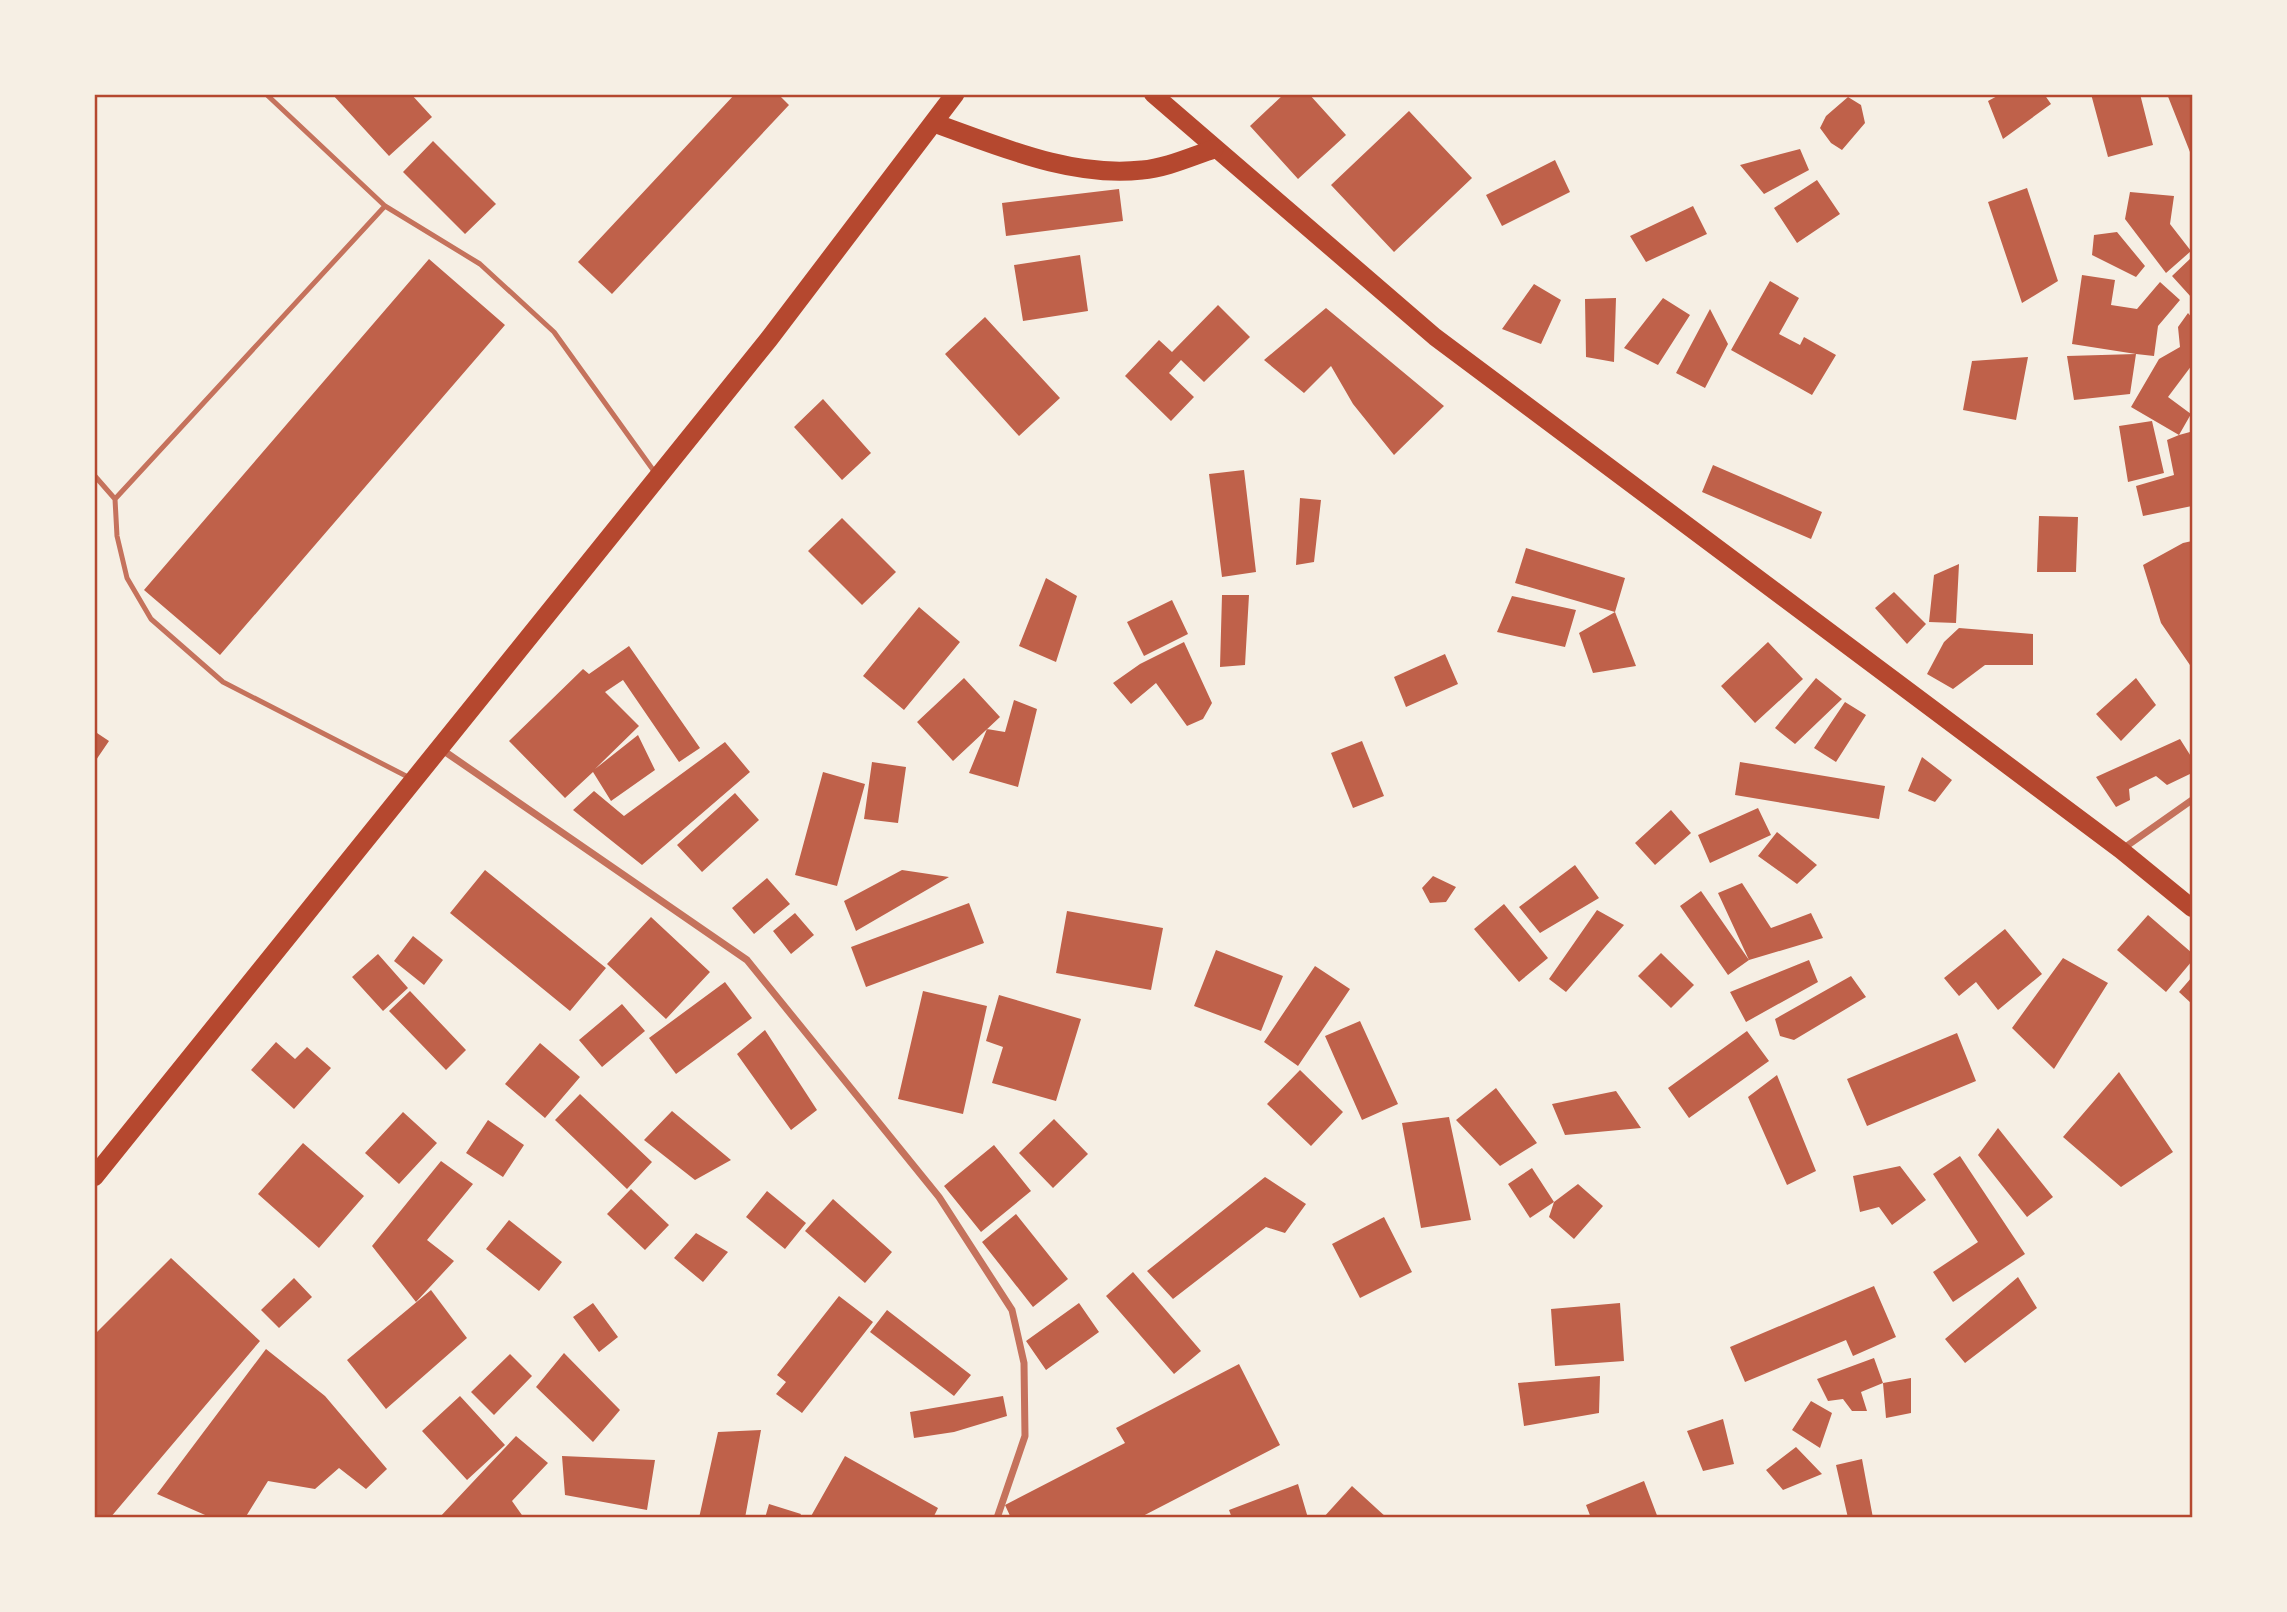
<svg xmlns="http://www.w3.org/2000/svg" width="2287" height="1612" viewBox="0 0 2287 1612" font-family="'Titillium Web',sans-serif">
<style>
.building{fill:#bf614a}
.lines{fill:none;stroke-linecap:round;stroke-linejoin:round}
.service{stroke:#c5725c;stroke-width:5}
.minor{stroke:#c5725c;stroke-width:7}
.primary{stroke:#b5482f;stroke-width:18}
.trunk{stroke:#b5482f;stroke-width:19}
.neatline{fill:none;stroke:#b5482f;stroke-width:2.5}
</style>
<rect width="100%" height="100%" fill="#f6efe4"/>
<path class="building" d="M 332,94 L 411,94 L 432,117 L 389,156 Z
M 735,94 L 778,94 L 789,105 L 612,294 L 578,262 Z
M 1284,94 L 1309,94 L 1346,135 L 1298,179 L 1250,126 Z
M 2001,94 L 2044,94 L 2051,104 L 2003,139 L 1988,101 Z
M 2091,94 L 2140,94 L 2153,145 L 2108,157 Z
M 2167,94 L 2192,94 L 2192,151 L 2190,152 Z
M 1848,97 L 1861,105 L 1865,123 L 1842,150 L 1831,143 L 1820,128 L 1826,116 Z
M 1409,111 L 1472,178 L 1394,252 L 1331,185 Z
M 433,141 L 496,204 L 465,234 L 403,172 Z
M 1800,149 L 1809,170 L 1764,194 L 1740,165 Z
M 1555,160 L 1570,192 L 1502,226 L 1486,195 Z
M 1817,180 L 1840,214 L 1797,243 L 1774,208 Z
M 2027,188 L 2058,281 L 2022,303 L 1988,202 Z
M 1119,189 L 1123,221 L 1006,236 L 1002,203 Z
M 2130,192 L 2174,196 L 2170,224 L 2191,251 L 2166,273 L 2125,219 Z
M 1693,206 L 1707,234 L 1646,262 L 1630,236 Z
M 2117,232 L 2145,266 L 2136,277 L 2092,255 L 2094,235 Z
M 1080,255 L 1088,311 L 1023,321 L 1014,265 Z
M 2192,257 L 2192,295 L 2191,297 L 2172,276 Z
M 429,259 L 505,325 L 220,655 L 144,590 Z
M 2082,275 L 2115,280 L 2111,305 L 2137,309 L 2160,282 L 2180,300 L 2158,326 L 2154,356 L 2136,354 L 2130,394 L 2074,400 L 2067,356 L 2136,354 L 2072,344 Z
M 1770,281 L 1799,298 L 1779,334 L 1800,345 L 1804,337 L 1836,355 L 1812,395 L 1731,350 Z
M 1534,284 L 1561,300 L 1541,344 L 1502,329 Z
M 1616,298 L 1614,362 L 1586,357 L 1585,299 Z
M 1663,298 L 1690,315 L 1658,365 L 1624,348 Z
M 1218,305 L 1250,337 L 1204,382 L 1181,360 L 1169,373 L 1194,397 L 1171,421 L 1125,376 L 1159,340 L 1172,352 Z
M 1326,308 L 1444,406 L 1394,455 L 1353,404 L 1331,366 L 1304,393 L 1264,360 Z
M 1710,309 L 1728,344 L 1705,388 L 1676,373 Z
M 2188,313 L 2192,318 L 2192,365 L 2168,397 L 2191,414 L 2179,435 L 2190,432 L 2192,506 L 2143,516 L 2136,486 L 2174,475 L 2167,440 L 2179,435 L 2131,407 L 2159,359 L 2180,347 L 2178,327 Z
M 985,317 L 1060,398 L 1019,436 L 945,354 Z
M 2028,357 L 2016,420 L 1963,410 L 1972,361 Z
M 823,399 L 871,453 L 842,480 L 794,427 Z
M 2152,421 L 2164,473 L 2128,482 L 2119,426 Z
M 1713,465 L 1822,512 L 1811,539 L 1702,492 Z
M 1244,470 L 1256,572 L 1222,577 L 1209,474 Z
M 1300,498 L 1321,500 L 1314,562 L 1296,565 Z
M 2039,516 L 2078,517 L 2076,572 L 2037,572 Z
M 842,518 L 896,572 L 862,605 L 808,551 Z
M 2192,541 L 2192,668 L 2161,623 L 2143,565 L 2183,543 Z
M 1526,548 L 1625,578 L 1615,612 L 1515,583 Z
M 1959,564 L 1956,623 L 1929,622 L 1934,575 Z
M 1046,578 L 1077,596 L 1056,662 L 1019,646 Z
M 1894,592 L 1926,624 L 1907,644 L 1875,608 Z
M 1222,595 L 1249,595 L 1245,665 L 1220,667 Z
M 1512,596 L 1576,610 L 1565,647 L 1497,632 Z
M 1172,600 L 1188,634 L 1144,656 L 1127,622 Z
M 919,607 L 960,642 L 904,710 L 863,676 Z
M 1615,612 L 1636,666 L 1593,673 L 1579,633 Z
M 1959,628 L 2033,634 L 2033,665 L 1985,665 L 1953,689 L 1927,674 L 1944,642 Z
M 1184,642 L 1212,703 L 1203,719 L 1187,726 L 1156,683 L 1131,704 L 1113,683 L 1140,664 Z
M 1768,642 L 1803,679 L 1755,723 L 1721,686 Z
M 629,646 L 700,748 L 679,762 L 623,680 L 605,692 L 639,726 L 595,769 L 638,735 L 655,770 L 611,801 L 593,772 L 565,798 L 509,741 L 583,669 L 589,674 Z
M 1445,654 L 1458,684 L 1406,707 L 1394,677 Z
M 964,678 L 1000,717 L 953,761 L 917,722 Z
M 1816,678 L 1842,699 L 1795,744 L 1775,728 Z
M 2136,678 L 2156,705 L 2121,741 L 2096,714 Z
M 1014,700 L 1037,709 L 1018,787 L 969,773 L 987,729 L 1005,732 Z
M 1845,702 L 1866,715 L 1836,762 L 1814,748 Z
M 94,731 L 109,741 L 94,763 Z
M 2180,739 L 2192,758 L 2192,773 L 2167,785 L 2156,776 L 2129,789 L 2130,800 L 2116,807 L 2096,777 Z
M 1362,741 L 1384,796 L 1353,808 L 1331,753 Z
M 725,742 L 750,772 L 642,865 L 573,810 L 594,791 L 624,816 Z
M 1922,757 L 1952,780 L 1935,802 L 1908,791 Z
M 872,762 L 906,767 L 898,823 L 864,819 Z
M 1740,762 L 1885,786 L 1879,819 L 1735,795 Z
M 823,772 L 865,784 L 837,886 L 795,875 Z
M 735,793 L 759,820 L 702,872 L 677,845 Z
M 1758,808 L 1771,835 L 1710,863 L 1698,835 Z
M 1671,810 L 1691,833 L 1655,865 L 1635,843 Z
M 1777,832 L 1817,865 L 1797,884 L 1758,856 Z
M 1575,865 L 1599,898 L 1540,933 L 1519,907 Z
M 485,870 L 606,968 L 570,1011 L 450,913 Z
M 902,870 L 949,877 L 856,931 L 844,901 Z
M 1433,876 L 1456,887 L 1446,902 L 1430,903 L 1422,888 Z
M 767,878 L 790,904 L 754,934 L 732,908 Z
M 1742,883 L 1771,928 L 1811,913 L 1823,938 L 1749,960 L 1728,975 L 1680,906 L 1701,891 L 1749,960 L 1718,893 Z
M 969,903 L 984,943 L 866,987 L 851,947 Z
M 1504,904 L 1548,958 L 1519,982 L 1474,929 Z
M 1597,910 L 1624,925 L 1566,992 L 1549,979 Z
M 1067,911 L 1163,928 L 1151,990 L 1056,973 Z
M 795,913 L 814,935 L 791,954 L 773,931 Z
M 2148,915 L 2192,953 L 2192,961 L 2166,992 L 2117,950 Z
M 651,917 L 710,972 L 666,1019 L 607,964 Z
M 2005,929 L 2042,974 L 1998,1010 L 1976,982 L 1959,996 L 1944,978 Z
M 413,936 L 443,960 L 424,985 L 394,961 Z
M 1216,950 L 1283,976 L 1261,1031 L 1194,1006 Z
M 1661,953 L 1694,985 L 1671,1008 L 1638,976 Z
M 378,954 L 408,988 L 383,1011 L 352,977 Z
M 2063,958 L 2108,983 L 2054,1069 L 2012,1028 Z
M 1809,960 L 1818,982 L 1746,1022 L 1730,992 Z
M 1315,966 L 1350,989 L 1298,1066 L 1264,1042 Z
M 1851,976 L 1866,997 L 1794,1040 L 1780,1036 L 1775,1019 Z
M 2192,977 L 2192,1004 L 2179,992 Z
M 725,982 L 752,1018 L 676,1074 L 649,1038 Z
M 410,991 L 466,1050 L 446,1070 L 389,1011 Z
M 923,991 L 987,1006 L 963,1114 L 898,1099 Z
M 999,995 L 1081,1019 L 1056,1101 L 992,1083 L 1003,1047 L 986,1041 Z
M 622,1004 L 645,1031 L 602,1067 L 579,1040 Z
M 1360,1021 L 1398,1104 L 1362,1120 L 1325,1036 Z
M 765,1030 L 817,1110 L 791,1130 L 737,1054 Z
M 1747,1031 L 1769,1061 L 1689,1118 L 1668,1088 Z
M 1957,1033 L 1976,1081 L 1867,1126 L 1847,1079 Z
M 276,1042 L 295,1059 L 307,1047 L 331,1068 L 294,1109 L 251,1070 Z
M 540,1043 L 580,1077 L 545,1118 L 505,1084 Z
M 1300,1070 L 1343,1112 L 1311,1146 L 1267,1104 Z
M 2119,1072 L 2173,1152 L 2121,1187 L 2063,1137 Z
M 1777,1075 L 1816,1171 L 1787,1185 L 1748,1097 Z
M 1496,1088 L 1537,1143 L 1500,1166 L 1456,1120 Z
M 1616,1091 L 1641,1128 L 1565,1135 L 1552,1104 Z
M 580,1094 L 652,1162 L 627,1189 L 555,1120 Z
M 672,1111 L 731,1160 L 695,1180 L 644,1140 Z
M 403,1112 L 437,1143 L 399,1184 L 365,1153 Z
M 1449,1117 L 1471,1220 L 1421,1228 L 1402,1123 Z
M 1054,1119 L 1088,1154 L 1053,1188 L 1019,1153 Z
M 488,1120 L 524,1145 L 503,1177 L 466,1153 Z
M 1998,1128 L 2053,1197 L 2027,1217 L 1978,1155 Z
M 303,1143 L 364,1196 L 319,1248 L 258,1194 Z
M 994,1145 L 1031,1191 L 981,1232 L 944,1186 Z
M 1960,1156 L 2025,1254 L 1953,1302 L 1933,1272 L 1978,1242 L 1933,1174 Z
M 441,1161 L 473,1184 L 427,1240 L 454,1261 L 416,1302 L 372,1246 Z
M 1900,1166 L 1926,1200 L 1892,1225 L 1879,1207 L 1860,1212 L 1853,1176 Z
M 1532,1168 L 1554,1202 L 1578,1184 L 1603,1206 L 1574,1239 L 1549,1217 L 1554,1202 L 1530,1218 L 1508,1184 Z
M 1265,1177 L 1306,1204 L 1285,1233 L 1266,1227 L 1173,1299 L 1147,1271 Z
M 631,1189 L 669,1225 L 645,1250 L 607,1214 Z
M 767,1191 L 806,1223 L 785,1249 L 746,1217 Z
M 833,1199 L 892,1252 L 865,1283 L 805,1231 Z
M 1016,1214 L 1068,1279 L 1033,1307 L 982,1242 Z
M 1384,1217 L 1412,1272 L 1360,1298 L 1332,1244 Z
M 509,1220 L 562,1262 L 539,1291 L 486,1249 Z
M 696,1233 L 728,1252 L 703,1282 L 674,1258 Z
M 171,1258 L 260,1341 L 110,1518 L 97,1518 L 94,1515 L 94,1335 Z
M 1133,1272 L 1201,1351 L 1174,1374 L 1106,1296 Z
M 2018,1277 L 2037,1308 L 1965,1363 L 1945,1339 Z
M 294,1278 L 312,1297 L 279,1328 L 261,1310 Z
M 1874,1286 L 1896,1337 L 1853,1356 L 1846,1340 L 1745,1382 L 1730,1347 Z
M 431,1290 L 467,1338 L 386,1409 L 347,1360 Z
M 839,1296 L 873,1322 L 802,1413 L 776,1394 L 786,1382 L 777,1375 Z
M 593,1303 L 618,1337 L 599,1352 L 573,1317 Z
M 1079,1303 L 1099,1332 L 1046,1370 L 1026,1341 Z
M 1620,1303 L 1624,1361 L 1555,1366 L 1551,1309 Z
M 887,1310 L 971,1375 L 954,1396 L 870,1332 Z
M 266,1349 L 325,1396 L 387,1469 L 366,1489 L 339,1468 L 315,1489 L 268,1481 L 245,1518 L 212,1518 L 157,1494 Z
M 564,1353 L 620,1410 L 593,1442 L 536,1387 Z
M 510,1354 L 532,1376 L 494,1415 L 471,1392 Z
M 1874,1358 L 1883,1383 L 1861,1392 L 1867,1411 L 1852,1411 L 1843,1399 L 1828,1401 L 1817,1379 Z
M 1239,1364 L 1280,1445 L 1139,1518 L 1011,1518 L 1005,1505 L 1125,1443 L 1116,1428 Z
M 1600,1376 L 1599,1413 L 1524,1426 L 1518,1383 Z
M 1911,1378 L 1911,1413 L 1886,1418 L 1883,1383 Z
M 460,1396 L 505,1445 L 467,1480 L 422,1431 Z
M 1003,1396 L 1007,1416 L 954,1432 L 914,1438 L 910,1412 Z
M 1811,1401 L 1832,1413 L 1820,1448 L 1792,1430 Z
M 1723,1419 L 1734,1464 L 1703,1471 L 1687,1431 Z
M 761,1430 L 745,1518 L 699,1518 L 718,1432 Z
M 516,1436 L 548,1463 L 512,1501 L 524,1518 L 439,1518 Z
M 1796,1447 L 1822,1474 L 1783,1490 L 1766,1470 Z
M 562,1456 L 655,1460 L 647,1510 L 565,1495 Z
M 845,1456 L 938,1508 L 933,1518 L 810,1518 Z
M 1862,1459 L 1873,1518 L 1848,1518 L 1836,1465 Z
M 1644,1481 L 1658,1518 L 1591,1518 L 1586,1505 Z
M 1298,1484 L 1308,1518 L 1232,1518 L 1229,1510 Z
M 1352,1486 L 1387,1518 L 1323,1518 Z
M 769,1504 L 801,1514 L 799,1518 L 765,1518 Z"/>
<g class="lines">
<path class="service" d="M 266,94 L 385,206 L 480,264 L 554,332 L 656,474
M 94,475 L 115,499 L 117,536 L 127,578 L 151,619 L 223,682 L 410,778
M 115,499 L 385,206"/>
<path class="minor" d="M 441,749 L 747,960 L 939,1197 L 1012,1310 L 1024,1363 L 1025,1436 L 997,1518
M 2121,850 L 2192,800"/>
<path class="primary" d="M 1153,94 L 1435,337 L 2121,850 L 2192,908"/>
<path class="trunk" d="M 934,123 C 999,146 1071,178 1142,170 C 1166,168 1190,157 1214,149
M 94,1177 L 769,339 L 955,94"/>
</g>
<rect width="2287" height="1612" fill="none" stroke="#f6efe4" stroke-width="192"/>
<rect x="96" y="96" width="2095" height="1420" class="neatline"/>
</svg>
